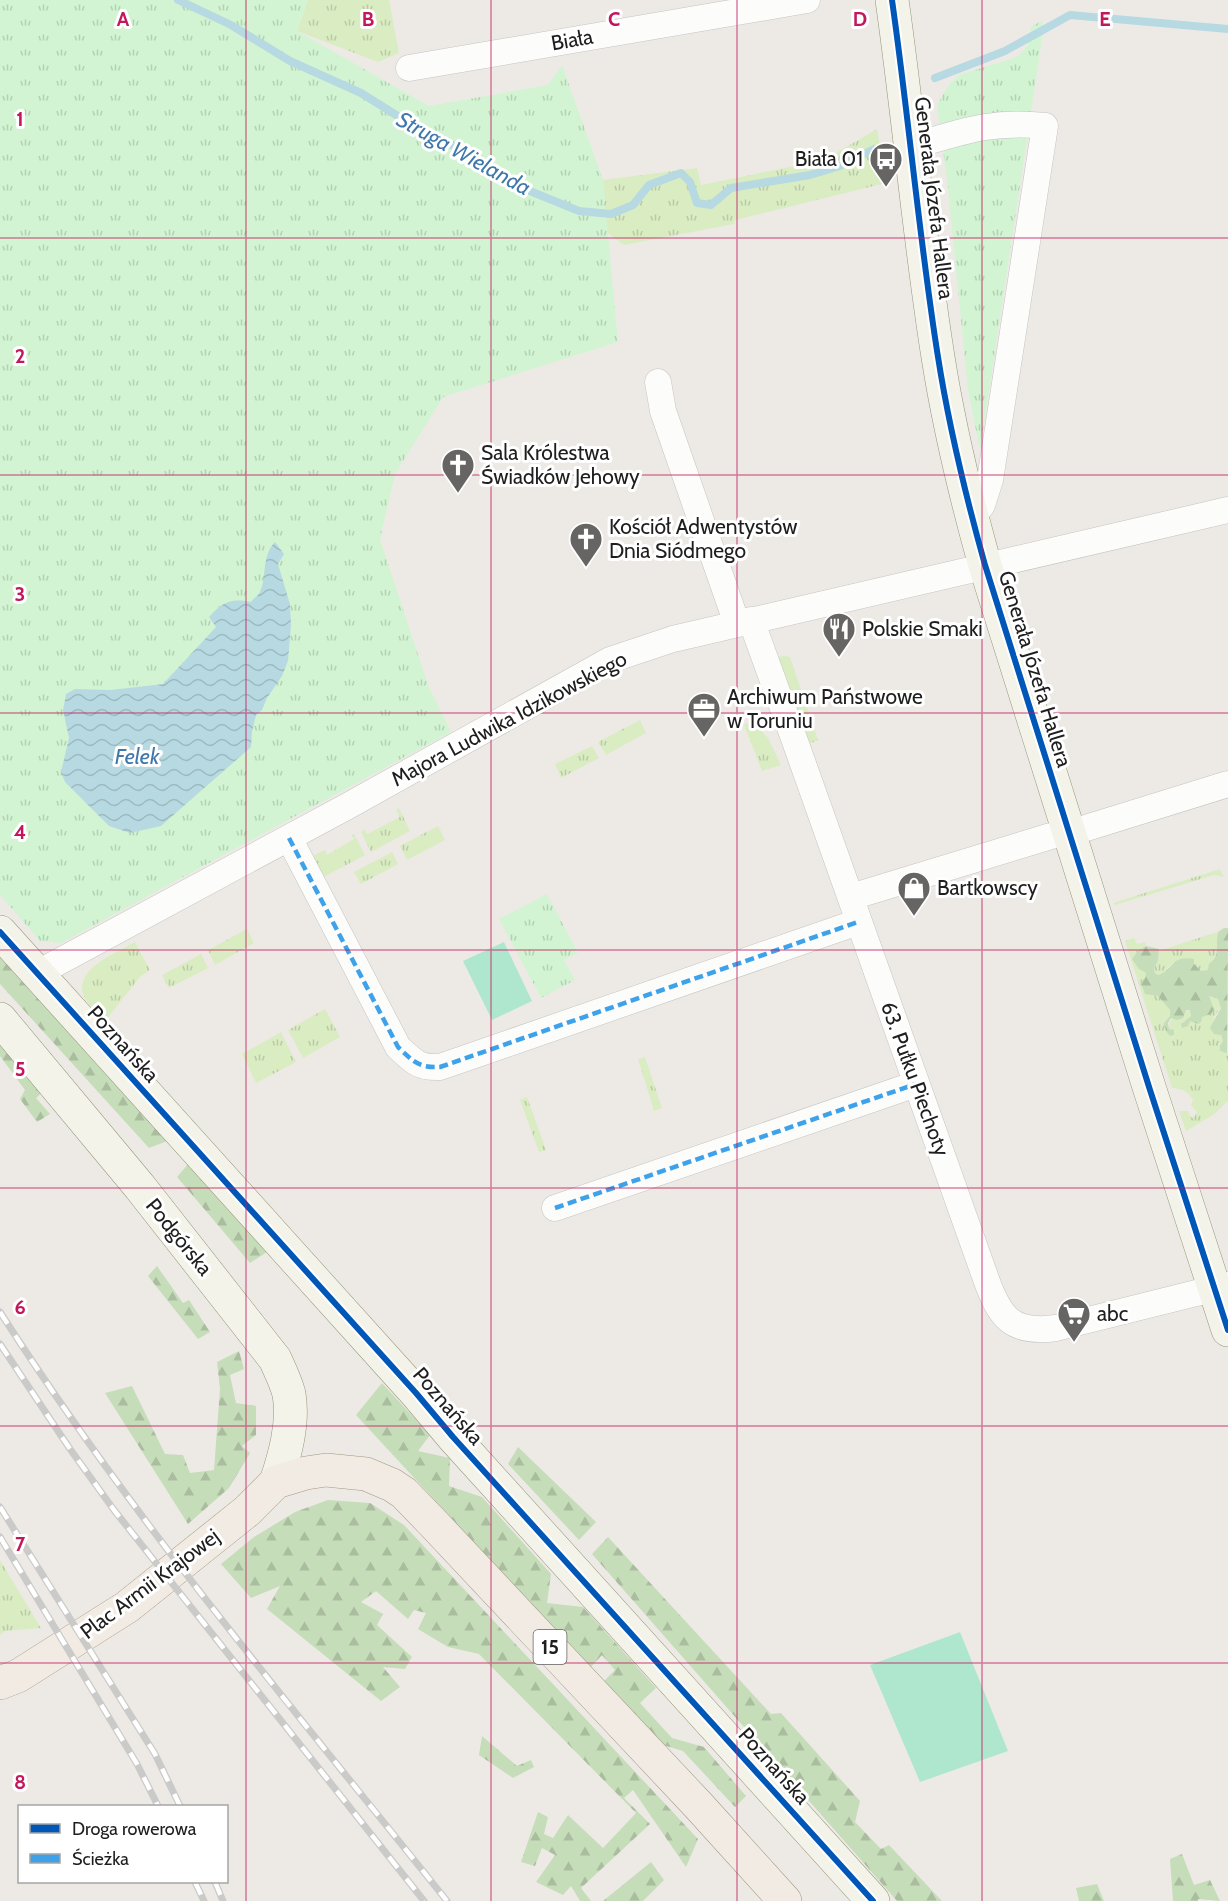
<svg xmlns="http://www.w3.org/2000/svg" width="1228" height="1901" viewBox="0 0 1228 1901" font-family="Cabin,sans-serif">
<style>
.grass{fill:url(#grass-tufts)}
.forest{fill:url(#forest-firs)}
.park{fill:url(#park-tufts)}
.pitch{fill:#aee7ce}
.water{fill:url(#water-waves)}
.lines{fill:none;stroke-linecap:round;stroke-linejoin:round}
.stream{stroke:#b7d9e2;stroke-width:8}
.street-casing{stroke:#c5c4c2;stroke-width:27}
.secondary-casing{stroke:#95967d;stroke-width:34}
.primary-casing{stroke:#a39882;stroke-width:34}
.street{stroke:#fcfcfb;stroke-width:26}
.secondary{stroke:#f4f3ea;stroke-width:33}
.primary{stroke:#f1ebe3;stroke-width:33}
.rail-casing{stroke:#cacac9;stroke-width:7}
.rail{stroke:#fff;stroke-width:4.5;stroke-dasharray:14;stroke-linecap:butt}
.quiet{stroke:#3da2ea;stroke-width:4.5;stroke-dasharray:9 4.5;stroke-linecap:butt}
.cycleway-casing{stroke:#fff;stroke-width:10}
.cycleway{stroke:#0057b8;stroke-width:6}
.grid{fill:none;stroke:#c2185b;stroke-width:1.5;stroke-opacity:0.55}
.labels{text-anchor:middle;stroke-width:6;stroke-linejoin:round;paint-order:stroke}
.shield{fill:#fff;stroke:#626262;stroke-width:1.5}
.shield-label{font-size:20px;font-weight:bold;fill:#1e1e1e}
.street-label{font-size:21px;fill:#1e1e1e;stroke:#fff}
.poi-label{font-size:21px;fill:#1e1e1e;stroke:#fff;text-anchor:start}
.water-label{font-size:22px;font-style:italic;fill:#4178ac;stroke:#fff}
.grid-label{font-size:20px;text-anchor:middle;font-weight:bold;fill:#c2185b;stroke:#fff;stroke-width:6;stroke-linejoin:round;paint-order:stroke}
</style>
<defs>
<pattern id="grass-tufts" width="24" height="20" patternUnits="userSpaceOnUse" patternTransform="scale(1.5)"><rect width="24" height="20" fill="#d9ecc2"/><path d="M3 7l-1-3M5 7V3M7 7l1-3M15 17l-1-3M17 17v-4M19 17l1-3" fill="none" stroke="#bacaa6"/></pattern>
<pattern id="forest-firs" width="22" height="20" patternUnits="userSpaceOnUse" patternTransform="scale(1.5)"><rect width="22" height="20" fill="#c6ddb9"/><path d="M5 1l3.5 6h-7zM16 11l3.5 6h-7z" fill="#aabd9f"/></pattern>
<pattern id="park-tufts" width="24" height="20" patternUnits="userSpaceOnUse" patternTransform="scale(1.5)"><rect width="24" height="20" fill="#d2f4d2"/><path d="M3 7l-1-3M5 7V3M7 7l1-3M15 17l-1-3M17 17v-4M19 17l1-3" fill="none" stroke="#b4d1b4"/></pattern>
<pattern id="water-waves" width="16" height="10" patternUnits="userSpaceOnUse" patternTransform="scale(1.5)"><rect width="16" height="10" fill="#b7d9e2"/><path d="M0 5q4-4 8 0t8 0" fill="none" stroke="#9dbac1"/></pattern>
</defs>
<rect width="100%" height="100%" fill="#edeae6"/>
<path class="grass" d="M 308,0 L 389,0 L 399,53 L 378,62 L 297,31 Z
M 877,129 L 886,183 L 735,220 L 734,224 L 624,245 L 606,232 L 603,180 L 697,168 L 701,185 L 824,160 Z
M 785,656 L 790,657 L 818,740 L 811,743 L 808,742 L 777,657 Z
M 640,720 L 646,733 L 606,755 L 598,742 Z
M 752,720 L 768,738 L 781,765 L 762,771 L 744,725 Z
M 592,746 L 599,758 L 561,778 L 555,764 Z
M 399,808 L 410,831 L 371,852 L 361,832 L 364,829 L 367,834 L 400,817 L 396,810 Z
M 438,826 L 445,840 L 407,860 L 400,846 Z
M 354,834 L 365,855 L 322,878 L 311,857 L 325,850 L 327,855 L 354,839 L 352,836 Z
M 392,852 L 398,864 L 361,884 L 354,872 Z
M 1220,869 L 1224,877 L 1214,875 L 1115,905 L 1113,903 Z
M 247,929 L 254,943 L 215,965 L 208,950 Z
M 1217,932 L 1217,951 L 1209,970 L 1201,971 L 1194,964 L 1173,962 L 1163,973 L 1158,975 L 1155,973 L 1154,968 L 1158,961 L 1159,951 Z
M 1134,938 L 1137,944 L 1145,942 L 1146,946 L 1138,951 L 1146,973 L 1145,978 L 1158,996 L 1170,1010 L 1170,1016 L 1164,1023 L 1169,1029 C 1168,1017 1179,1012 1190,1010 L 1191,1016 L 1181,1023 C 1205,1018 1201,1019 1208,996 L 1218,999 L 1221,1007 L 1214,1017 L 1227,1053 L 1228,1053 L 1228,1101 L 1213,1115 L 1186,1131 L 1179,1111 L 1188,1111 L 1190,1116 L 1192,1118 L 1195,1116 L 1197,1112 L 1191,1105 L 1193,1100 C 1188,1091 1182,1089 1172,1088 L 1125,941 Z
M 135,942 L 150,970 L 140,977 L 105,1021 C 99,1015 91,1008 86,1000 C 68,971 116,953 135,942 Z
M 201,954 L 208,968 L 169,988 L 162,975 Z
M 325,1009 L 340,1037 L 303,1058 L 288,1030 Z
M 281,1032 L 296,1062 L 256,1083 L 242,1054 Z
M 645,1057 L 662,1108 L 654,1111 L 638,1059 Z
M 527,1097 L 546,1150 L 539,1152 L 520,1100 Z
M 0,1560 L 41,1628 L 5,1631 L 0,1635 Z"/>
<path class="forest" d="M 1224,928 L 1228,928 L 1227,1053 L 1220,1051 L 1220,1046 L 1223,1041 L 1221,1035 L 1214,1034 L 1210,1028 L 1221,1008 L 1218,999 L 1209,996 L 1214,1009 L 1211,1014 L 1202,1017 L 1201,1022 L 1198,1024 L 1190,1021 L 1188,1026 L 1182,1028 L 1181,1024 L 1191,1016 L 1190,1010 L 1186,1010 L 1183,1018 L 1177,1020 L 1171,1018 L 1168,1023 L 1169,1029 L 1174,1030 L 1174,1035 L 1170,1036 L 1166,1031 L 1164,1023 L 1170,1016 L 1170,1010 L 1158,996 L 1145,994 L 1141,983 L 1145,978 L 1146,973 L 1139,969 L 1132,959 L 1138,951 L 1146,946 L 1159,949 L 1158,961 L 1154,968 L 1155,973 L 1158,975 C 1174,970 1170,955 1194,959 L 1194,964 L 1201,971 L 1208,970 L 1209,964 C 1221,956 1215,944 1218,932 Z
M 0,950 L 170,1140 L 149,1148 L 0,984 Z
M 0,1036 L 47,1088 L 36,1098 L 50,1114 L 37,1122 L 20,1099 L 25,1090 L 0,1056 Z
M 189,1163 L 270,1250 L 250,1263 L 177,1177 Z
M 157,1266 L 183,1303 L 189,1300 L 210,1332 L 198,1339 L 148,1276 Z
M 239,1351 L 244,1369 L 230,1375 L 236,1403 L 256,1406 L 256,1435 L 242,1446 L 250,1453 L 229,1488 L 188,1524 L 105,1393 L 132,1386 L 165,1454 L 183,1455 L 190,1473 L 214,1470 L 220,1389 L 217,1362 Z
M 382,1383 L 430,1435 L 418,1451 L 450,1458 L 449,1486 L 482,1497 L 551,1574 L 547,1603 L 583,1607 L 656,1688 L 640,1703 L 672,1738 L 704,1747 L 746,1796 L 735,1807 L 683,1751 L 663,1745 L 602,1683 L 615,1670 L 602,1655 L 590,1668 L 356,1415 Z
M 518,1447 L 596,1522 L 579,1540 L 508,1464 Z
M 328,1500 L 370,1503 L 404,1525 L 698,1839 L 686,1867 L 633,1790 L 624,1798 L 650,1824 L 581,1888 L 591,1901 L 580,1901 L 571,1886 L 563,1895 L 536,1882 L 555,1855 L 542,1848 L 535,1866 L 521,1862 L 538,1812 L 548,1817 L 544,1834 L 553,1838 L 568,1815 L 603,1848 L 636,1813 L 479,1654 L 448,1647 L 418,1629 L 426,1613 L 414,1610 L 408,1619 L 376,1591 L 361,1602 L 383,1614 L 377,1625 L 412,1657 L 405,1669 L 383,1667 L 400,1687 L 381,1701 L 267,1609 L 280,1586 L 251,1598 L 221,1564 L 254,1537 L 295,1512 Z
M 608,1537 L 771,1714 L 781,1713 L 860,1801 L 855,1822 L 881,1849 L 889,1845 L 942,1901 L 897,1901 L 592,1554 Z
M 482,1736 L 517,1766 L 531,1760 L 534,1767 L 513,1778 L 479,1755 Z
M 1182,1854 L 1194,1885 L 1210,1880 L 1220,1901 L 1198,1899 L 1198,1901 L 1173,1901 L 1170,1859 Z
M 651,1862 L 664,1880 L 643,1901 L 603,1901 Z
M 1097,1884 L 1104,1901 L 1079,1901 L 1076,1888 Z"/>
<path class="park" d="M 0,0 L 308,0 L 297,31 L 429,106 L 548,85 L 562,65 L 603,180 L 618,342 L 443,397 L 395,474 L 380,539 L 428,685 L 451,732 L 61,943 L 40,941 L 0,895 Z
M 1041,21 L 1044,26 L 980,450 L 968,390 L 948,188 L 937,105 L 948,86 L 959,75 L 1017,57 L 1028,45 L 1031,27 Z
M 547,894 L 578,953 L 564,960 L 575,980 L 541,998 L 499,919 Z"/>
<path class="pitch" d="M 504,942 L 532,1001 L 492,1020 L 463,961 Z
M 960,1632 L 1008,1751 L 920,1782 L 870,1665 Z"/>
<path class="water" d="M 275,542 L 284,554 L 278,564 L 290,604 L 291,625 L 288,661 L 282,676 L 267,698 L 262,710 L 256,715 L 252,732 L 251,747 L 161,826 L 130,833 L 109,826 L 65,782 L 61,772 L 69,738 L 63,710 L 66,694 L 75,689 L 111,690 L 163,684 L 216,627 L 209,617 C 223,602 230,598 251,602 C 253,599 256,597 258,595 C 268,582 260,557 275,542 Z"/>
<g class="lines">
<path class="stream" d="M 178,0 L 231,25 L 290,61 L 361,93 L 420,130 L 480,159 L 510,183 L 579,211 L 611,214 L 633,205 L 649,185 L 681,173 L 690,182 L 697,203 L 711,205 L 731,188 L 810,175 L 840,166 L 874,149
M 935,78 L 1005,51 L 1070,15 L 1228,29"/>
<g class="street-casing">
<path id="street" d="M 409,68 L 807,0
M 910,147 C 961,132 991,120 1045,126 L 990,480 L 982,505 L 972,518
M 658,382 L 663,411 L 737,624
M 751,620 C 831,839 908,1059 986,1279 C 1000,1318 1012,1334 1056,1328 L 1228,1285
M 289,838 L 398,1047 C 413,1061 418,1068 440,1067 L 858,922
M 851,897 L 1051,836 L 1070,833 L 1228,784
M 38,973 L 346,807 L 610,660 L 673,639 L 1228,510
M 555,1208 L 916,1084"/>
</g>
<g class="secondary-casing">
<path id="secondary" d="M 892,0 C 909,119 919,238 938,357 C 949,427 966,497 985,565 L 1150,1090 L 1228,1330
M 0,932 L 416,1393 L 453,1437 L 873,1901
M 0,1019 L 140,1187 L 275,1359 C 280,1370 286,1382 289,1394 C 294,1423 285,1455 276,1482"/>
</g>
<g class="primary-casing">
<path id="primary" d="M 0,1683 L 18,1676 L 127,1607 L 247,1511 L 276,1482 L 306,1473 L 326,1470 L 366,1474 L 392,1485 L 404,1493 L 433,1523 L 699,1806 L 785,1901"/>
</g>
<use href="#street" class="street"/>
<use href="#secondary" class="secondary"/>
<use href="#primary" class="primary"/>
<g class="rail-casing">
<path id="rail" d="M 0,1312 C 133,1520 293,1708 447,1901
M 0,1344 L 70,1449 L 114,1510 L 424,1901
M 0,1507 L 155,1754 L 180,1806
M 0,1537 L 137,1764 L 158,1806
M 195,1882 L 204,1901
M 215,1882 L 223,1901"/>
</g>
<use href="#rail" class="rail"/>
<path class="quiet" d="M 289,838 L 398,1047 C 413,1061 418,1068 440,1067 L 858,922
M 555,1208 L 916,1084"/>
<g class="cycleway-casing">
<path id="cycleway" d="M 892,0 C 909,119 919,238 938,357 C 949,427 966,497 985,565 L 1150,1090 L 1228,1330
M 0,932 L 416,1393 L 453,1437 L 873,1901"/>
</g>
<use href="#cycleway" class="cycleway"/>
</g>
<path class="grid" d="M 246,0 L 246,1901M 491,0 L 491,1901M 737,0 L 737,1901M 982,0 L 982,1901M 0,238 L 1228,238M 0,475 L 1228,475M 0,713 L 1228,713M 0,950 L 1228,950M 0,1188 L 1228,1188M 0,1426 L 1228,1426M 0,1663 L 1228,1663"/>
<defs>
<g id="bus-pin" transform="scale(1.725)"><path d="M0 17L-7.5 6A9.5 9.5 0 1 1 7.5 6Z" fill="#666564" stroke="#fff"/><path d="M-5-6H5V4H4V6H2V4H-2V6H-4V4H-5ZM-3.5-4V0h7V-4ZM-3.5 1.2v1.5H-2V1.2ZM2 1.2v1.5H3.5V1.2Z" fill="#fff"/></g>
<g id="church-pin" transform="scale(1.725)"><path d="M0 17L-7.5 6A9.5 9.5 0 1 1 7.5 6Z" fill="#666564" stroke="#fff"/><path d="M-1.2-6h2.4v3.5h3.3v2.4h-3.3V6h-2.4V-.1h-3.3v-2.4h3.3Z" fill="#fff"/></g>
<g id="restaurant-pin" transform="scale(1.725)"><path d="M0 17L-7.5 6A9.5 9.5 0 1 1 7.5 6Z" fill="#666564" stroke="#fff"/><path d="M-5-6h1v4h1v-4h1v4h1v-4h1v5L-1.5 .5V6h-2V.5L-5-1ZM5-6V6H3V1.5H1.5Q1.5-4 5-6Z" fill="#fff"/></g>
<g id="office-pin" transform="scale(1.725)"><path d="M0 17L-7.5 6A9.5 9.5 0 1 1 7.5 6Z" fill="#666564" stroke="#fff"/><path d="M-6-3h4V-5.5h4V-3h4V5H-6ZM-1-4.5V-3h2v-1.5ZM-6 0V1H6V0Z" fill="#fff"/></g>
<g id="shop-pin" transform="scale(1.725)"><path d="M0 17L-7.5 6A9.5 9.5 0 1 1 7.5 6Z" fill="#666564" stroke="#fff"/><path d="M-5-2.5h2.3a2.7 3.5 0 0 1 5.4 0H5L5.5 6h-11ZM-1.5-2.5h3a1.5 2.3 0 0 0-3 0Z" fill="#fff"/></g>
<g id="supermarket-pin" transform="scale(1.725)"><path d="M0 17L-7.5 6A9.5 9.5 0 1 1 7.5 6Z" fill="#666564" stroke="#fff"/><path d="M-6-5.5h2.5l.6 2H6L4.5 2H-2.5L-4.4-4H-6ZM-1.5 3.2a1.3 1.3 0 1 0 .1 0ZM3 3.2a1.3 1.3 0 1 0 .1 0Z" fill="#fff"/></g>
</defs>
<g fill-rule="evenodd">
<use href="#bus-pin" x="886" y="159"/>
<use href="#church-pin" x="458" y="465"/>
<use href="#church-pin" x="586" y="539"/>
<use href="#restaurant-pin" x="839" y="629"/>
<use href="#office-pin" x="704" y="709"/>
<use href="#shop-pin" x="914" y="888"/>
<use href="#supermarket-pin" x="1074" y="1314"/>
</g>
<g class="labels">
<rect class="shield" x="533.5" y="1630" width="33" height="34" rx="4.5"/>
<g class="shield-label">
<text x="550" y="1654">15</text>
</g>
<g class="street-label">
<text transform="translate(572 40) rotate(-10)" y="7">Biała</text>
<text transform="translate(934 198) rotate(83)" y="7">Generała Józefa Hallera</text>
<text transform="translate(1035 669) rotate(73)" y="7">Generała Józefa Hallera</text>
<text transform="translate(509 719) rotate(-28)" y="7">Majora Ludwika Idzikowskiego</text>
<text transform="translate(123 1044) rotate(48)" y="7">Poznańska</text>
<text transform="translate(915 1079) rotate(70)" y="7">63. Pułku Piechoty</text>
<text transform="translate(179 1237) rotate(51)" y="7">Podgórska</text>
<text transform="translate(448 1406) rotate(49)" y="7">Poznańska</text>
<text transform="translate(150 1584) rotate(-37)" y="7">Plac Armii Krajowej</text>
<text transform="translate(774 1766) rotate(48)" y="7">Poznańska</text>
</g>
<g class="poi-label">
<text x="863" y="166" text-anchor="end">Biała 01</text>
<text x="481" y="460">Sala Królestwa<tspan x="481" dy="24">Świadków Jehowy</tspan></text>
<text x="609" y="534">Kościół Adwentystów<tspan x="609" dy="24">Dnia Siódmego</tspan></text>
<text x="862" y="636">Polskie Smaki</text>
<text x="727" y="704">Archiwum Państwowe<tspan x="727" dy="24">w Toruniu</tspan></text>
<text x="937" y="895">Bartkowscy</text>
<text x="1097" y="1321">abc</text>
</g>
<g class="water-label">
<text transform="translate(464 153) rotate(29)" y="8">Struga Wielanda</text>
<text x="137" y="764">Felek</text>
</g>
</g>
<g class="grid-label">
<text x="123" y="26">A</text>
<text x="368" y="26">B</text>
<text x="614" y="26">C</text>
<text x="860" y="26">D</text>
<text x="1105" y="26">E</text>
<text x="20" y="126">1</text>
<text x="20" y="363">2</text>
<text x="20" y="601">3</text>
<text x="20" y="839">4</text>
<text x="20" y="1076">5</text>
<text x="20" y="1314">6</text>
<text x="20" y="1551">7</text>
<text x="20" y="1789">8</text>
</g>
<rect x="18" y="1805" width="210" height="78" fill="#ffffff" stroke="#a5a5a5" stroke-width="1.5"/>
<rect x="30" y="1824" width="30" height="9" fill="#0057b8" stroke="#a5a5a5" stroke-width="1.5"/>
<text x="72" y="1835" font-size="18" fill="#1e1e1e">Droga rowerowa</text>
<rect x="30" y="1854" width="30" height="9" fill="#3da2ea" stroke="#a5a5a5" stroke-width="1.5"/>
<text x="72" y="1865" font-size="18" fill="#1e1e1e">Ścieżka</text>
</svg>
